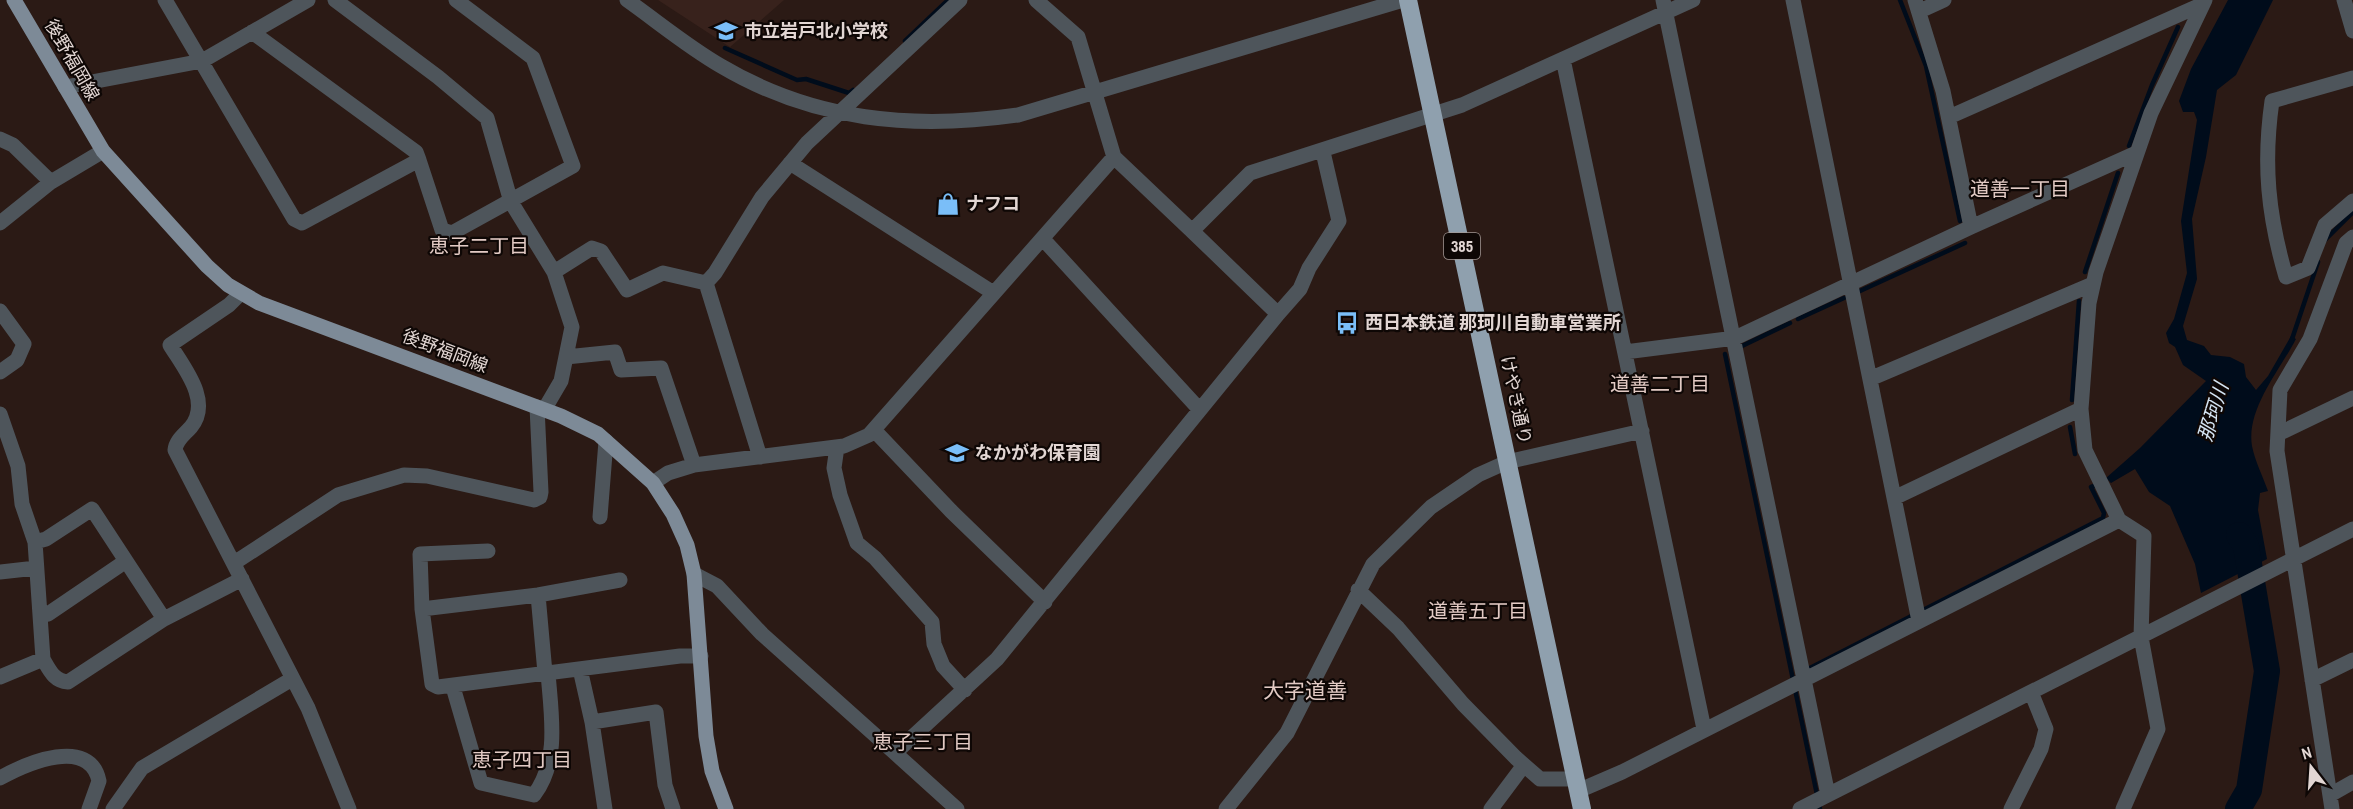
<svg xmlns="http://www.w3.org/2000/svg" width="2353" height="809" viewBox="0 0 2353 809" font-family="'Archivo Narrow','Noto Sans JP',sans-serif">
<style>
.built{fill:#38221c}
.water{fill:#000c1b}
.lines{fill:none;stroke-linecap:round;stroke-linejoin:round}
.stream{stroke:#000c1b;stroke-width:4.5}
.river{stroke:#000c1b;stroke-width:26}
.minor{stroke:#4e555b;stroke-width:15}
.major{stroke:#7d8a97;stroke-width:15}
.highway{stroke:#8fa0ae;stroke-width:18}
.labels{text-anchor:middle;stroke-width:4.5;stroke-linejoin:round;paint-order:stroke}
.shield{fill:#0e0705;stroke:#a29895;stroke-width:1.5}
.shield-label{font-size:16px;font-weight:bold;fill:#e2d6d3}
.poi-label{font-size:18px;font-weight:bold;fill:#e2d6d3;stroke:#0e0705;text-anchor:start}
.street-label{font-size:18px;fill:#e2d6d3;stroke:#0e0705}
.neighbourhood-label{font-size:20px;fill:#e2cac4;stroke:#0e0705}
.water-label{font-size:20px;font-style:italic;fill:#d4e4f3;stroke:#0e0705}
.quarter-label{font-size:21px;fill:#e2cac4;stroke:#0e0705}
</style>
<rect width="100%" height="100%" fill="#2b1a15"/>
<path class="built" d="M 658,0 L 784,0 L 730,47 Z"/>
<path class="water" d="M 2228,0 L 2273,0 L 2236,75 L 2217,90 L 2206,157 L 2192,219 L 2197,279 L 2183,326 L 2187,340 L 2204,346 L 2211,355 L 2230,357 L 2244,364 L 2246,377 L 2256,390 L 2268,376 L 2291,336 L 2296,339 C 2280,370 2246,409 2252,446 C 2255,461 2263,477 2268,491 L 2260,493 L 2258,510 L 2267,559 L 2201,593 L 2195,564 L 2170,506 L 2149,492 L 2135,469 L 2111,483 L 2106,478 L 2140,448 L 2206,381 L 2183,365 L 2175,347 L 2169,343 L 2166,333 L 2174,319 L 2187,273 L 2181,221 L 2197,120 L 2194,112 L 2183,112 L 2179,101 L 2191,69 Z"/>
<g class="lines">
<path class="stream" d="M 1900,0 L 1926,66 L 1960,221
M 905,41 L 948,0
M 725,48 L 797,80 L 806,79 L 849,93 L 853,90
M 2129,146 L 2152,85 L 2178,27
M 2325,240 L 2353,212
M 2085,272 L 2118,173
M 1860,291 L 1965,243
M 1798,319 L 1844,298
M 2291,342 L 2318,262
M 1740,347 L 1790,323
M 1725,354 L 1820,809
M 2072,400 L 2079,301
M 2070,427 L 2075,454
M 1806,670 L 2103,518 L 2104,513 L 2091,487 L 2094,486"/>
<path class="river" d="M 2238,809 L 2249,790 L 2267,671 L 2246,546 L 2239,535"/>
<path class="minor" d="M 165,0 L 294,219 L 302,223 L 419,160 L 442,230 L 452,233 L 573,166 L 533,58 L 456,0
M 335,0 L 438,77 L 487,118 L 511,202 L 554,272
M 627,0 C 658,22 688,47 721,66 C 814,121 913,130 1018,115 L 1403,0
M 1036,0 L 1078,37 L 1114,157 L 1192,231
M 1663,0 L 1828,795
M 1793,0 L 1919,621
M 1915,0 L 1943,91 L 1971,227
M 2344,0 L 2353,31
M 1920,11 L 1944,0
M 252,32 L 416,152 L 419,160
M 1563,59 L 1704,729
M 2353,78 L 2272,101 C 2263,164 2268,215 2286,277 L 2308,268 L 2325,225 L 2353,201
M 65,87 L 202,61 L 308,0
M 1949,117 L 2203,4
M 0,139 L 13,145 L 51,182
M 1323,152 L 1339,221 L 1309,268 L 1300,289 L 1278,314 L 1192,231 L 1250,173 L 1462,105 L 1693,0
M 790,163 L 992,292
M 0,223 L 51,182 L 103,151
M 1043,239 L 1199,409
M 706,283 L 715,273 L 762,197 L 807,143 L 960,0
M 706,283 L 760,457
M 241,293 L 229,305 L 170,345 C 184,368 212,401 191,427 C 184,435 176,440 175,450 L 308,708 L 349,809
M 0,311 L 24,344 L 17,360 L 0,372
M 1625,352 L 1735,338 L 1971,227 L 2136,153
M 566,357 L 615,352 L 621,370 L 661,368 L 694,465
M 1872,378 L 2093,284
M 544,410 L 561,381 L 572,327 L 554,272 L 592,248 L 601,251 L 627,290 L 663,273 L 706,283
M 0,414 L 18,466 L 22,504 L 35,542 L 43,659
M 874,430 L 951,511 L 1045,602
M 2278,434 L 2353,398
M 837,447 L 834,468 L 840,495 L 857,543 L 875,558 L 932,622 L 934,644 L 943,666 L 965,690
M 653,483 L 668,473 L 694,465 L 844,446 L 869,435 L 1114,157
M 1894,498 L 2081,409
M 600,517 L 606,441
M 35,542 L 46,539 L 92,509 L 164,619
M 488,551 L 420,554 L 422,609 L 432,684 L 438,687 L 680,656 L 701,656
M 234,563 L 338,495 L 404,475 L 427,476 L 534,500 L 540,497 L 541,492 L 537,407
M 0,572 L 36,568
M 694,574 L 717,586 L 762,634 L 895,753
M 1358,590 L 1398,628 L 1463,704 L 1516,758 L 1540,779 L 1576,779
M 538,595 L 545,673
M 422,609 L 538,595 L 620,580
M 42,615 L 48,614 L 126,561
M 580,669 L 592,722 L 605,809
M 0,677 L 43,659 C 50,671 54,681 68,682 L 164,619 L 242,579
M 2312,680 L 2353,660
M 453,687 L 481,783 L 534,795 C 560,761 551,713 548,673
M 592,722 L 656,712 L 665,785 L 673,809
M 0,778 C 27,763 90,736 99,781 L 89,809
M 1578,791 L 1622,772 L 2119,520
M 2330,795 L 2353,782
M 113,809 L 142,768 L 292,679
M 957,809 L 895,753 L 997,659 L 1278,314
M 1226,809 L 1287,733 L 1373,564 L 1431,507 L 1478,475 L 1507,462 L 1642,431
M 1491,809 L 1524,765
M 1800,809 L 2353,529
M 2011,809 L 2041,749 L 2046,729 L 2031,692
M 2123,809 L 2158,729 L 2141,637 L 2144,536 L 2119,520 L 2085,450 L 2081,409 L 2089,303 L 2096,272 L 2151,113 L 2205,0
M 2332,809 L 2277,451 L 2280,390 L 2310,339 L 2346,243 L 2353,237"/>
<path class="major" d="M 14,0 L 103,151 L 207,266 L 228,285 L 259,303 L 561,416 L 598,434 L 653,483 L 673,514 L 687,545 L 694,574 L 706,736 L 712,771 L 726,809"/>
<path class="highway" d="M 1408,0 L 1582,809"/>
</g>
<defs>
<g id="school-bare" transform="scale(1.8)"><path d="M0-5L7-2L0 1L-7-2ZM-4 1L0 2.5L4 1V4Q0 6-4 4Z" fill="#7abef8" stroke="#0e0705" stroke-width="2.5" paint-order="stroke"/></g>
<g id="shop-bare" transform="scale(1.8)"><path d="M-5-2.5h2.3a2.7 3.5 0 0 1 5.4 0H5L5.5 6h-11ZM-1.5-2.5h3a1.5 2.3 0 0 0-3 0Z" fill="#7abef8" stroke="#0e0705" stroke-width="2.5" paint-order="stroke"/></g>
<g id="bus-bare" transform="scale(1.8)"><path d="M-5-6H5V4H4V6H2V4H-2V6H-4V4H-5ZM-3.5-4V0h7V-4ZM-3.5 1.2v1.5H-2V1.2ZM2 1.2v1.5H3.5V1.2Z" fill="#7abef8" stroke="#0e0705" stroke-width="2.5" paint-order="stroke"/></g>
</defs>
<g fill-rule="evenodd">
<use href="#school-bare" x="726" y="31"/>
<use href="#shop-bare" x="948" y="204"/>
<use href="#bus-bare" x="1347" y="323"/>
<use href="#school-bare" x="957" y="453"/>
</g>
<g class="labels">
<rect class="shield" x="1444" y="233" width="36" height="26" rx="4.5"/>
<g class="shield-label">
<text x="1462" y="252">385</text>
</g>
<g class="poi-label">
<text x="744" y="37">市立岩戸北小学校</text>
<text x="966" y="210">ナフコ</text>
<text x="1365" y="329">西日本鉄道 那珂川自動車営業所</text>
<text x="975" y="459">なかがわ保育園</text>
</g>
<g class="street-label">
<text transform="translate(72 60) rotate(60)" y="6">後野福岡線</text>
<text transform="translate(445 351) rotate(21)" y="6">後野福岡線</text>
<text transform="translate(1516 400) rotate(78)" y="6">けやき通り</text>
</g>
<g class="neighbourhood-label">
<text x="2020" y="196">道善一丁目</text>
<text x="479" y="253">恵子二丁目</text>
<text x="1660" y="391">道善二丁目</text>
<text x="1478" y="618">道善五丁目</text>
<text x="923" y="749">恵子三丁目</text>
<text x="522" y="767">恵子四丁目</text>
</g>
<g class="water-label">
<text transform="translate(2213 412) rotate(-73)" y="7">那珂川</text>
</g>
<g class="quarter-label">
<text x="1305" y="698">大字道善</text>
</g>
</g>
<g transform="translate(2311 767) rotate(343)" stroke="#0e0705" stroke-width="4.5" paint-order="stroke">
<path d="M0-4.5L10 22L0 15L-10 22Z" fill="#e2d6d3"/>
<text y="-9" font-size="16" font-weight="bold" text-anchor="middle" fill="#e2d6d3">N</text>
</g>
</svg>
